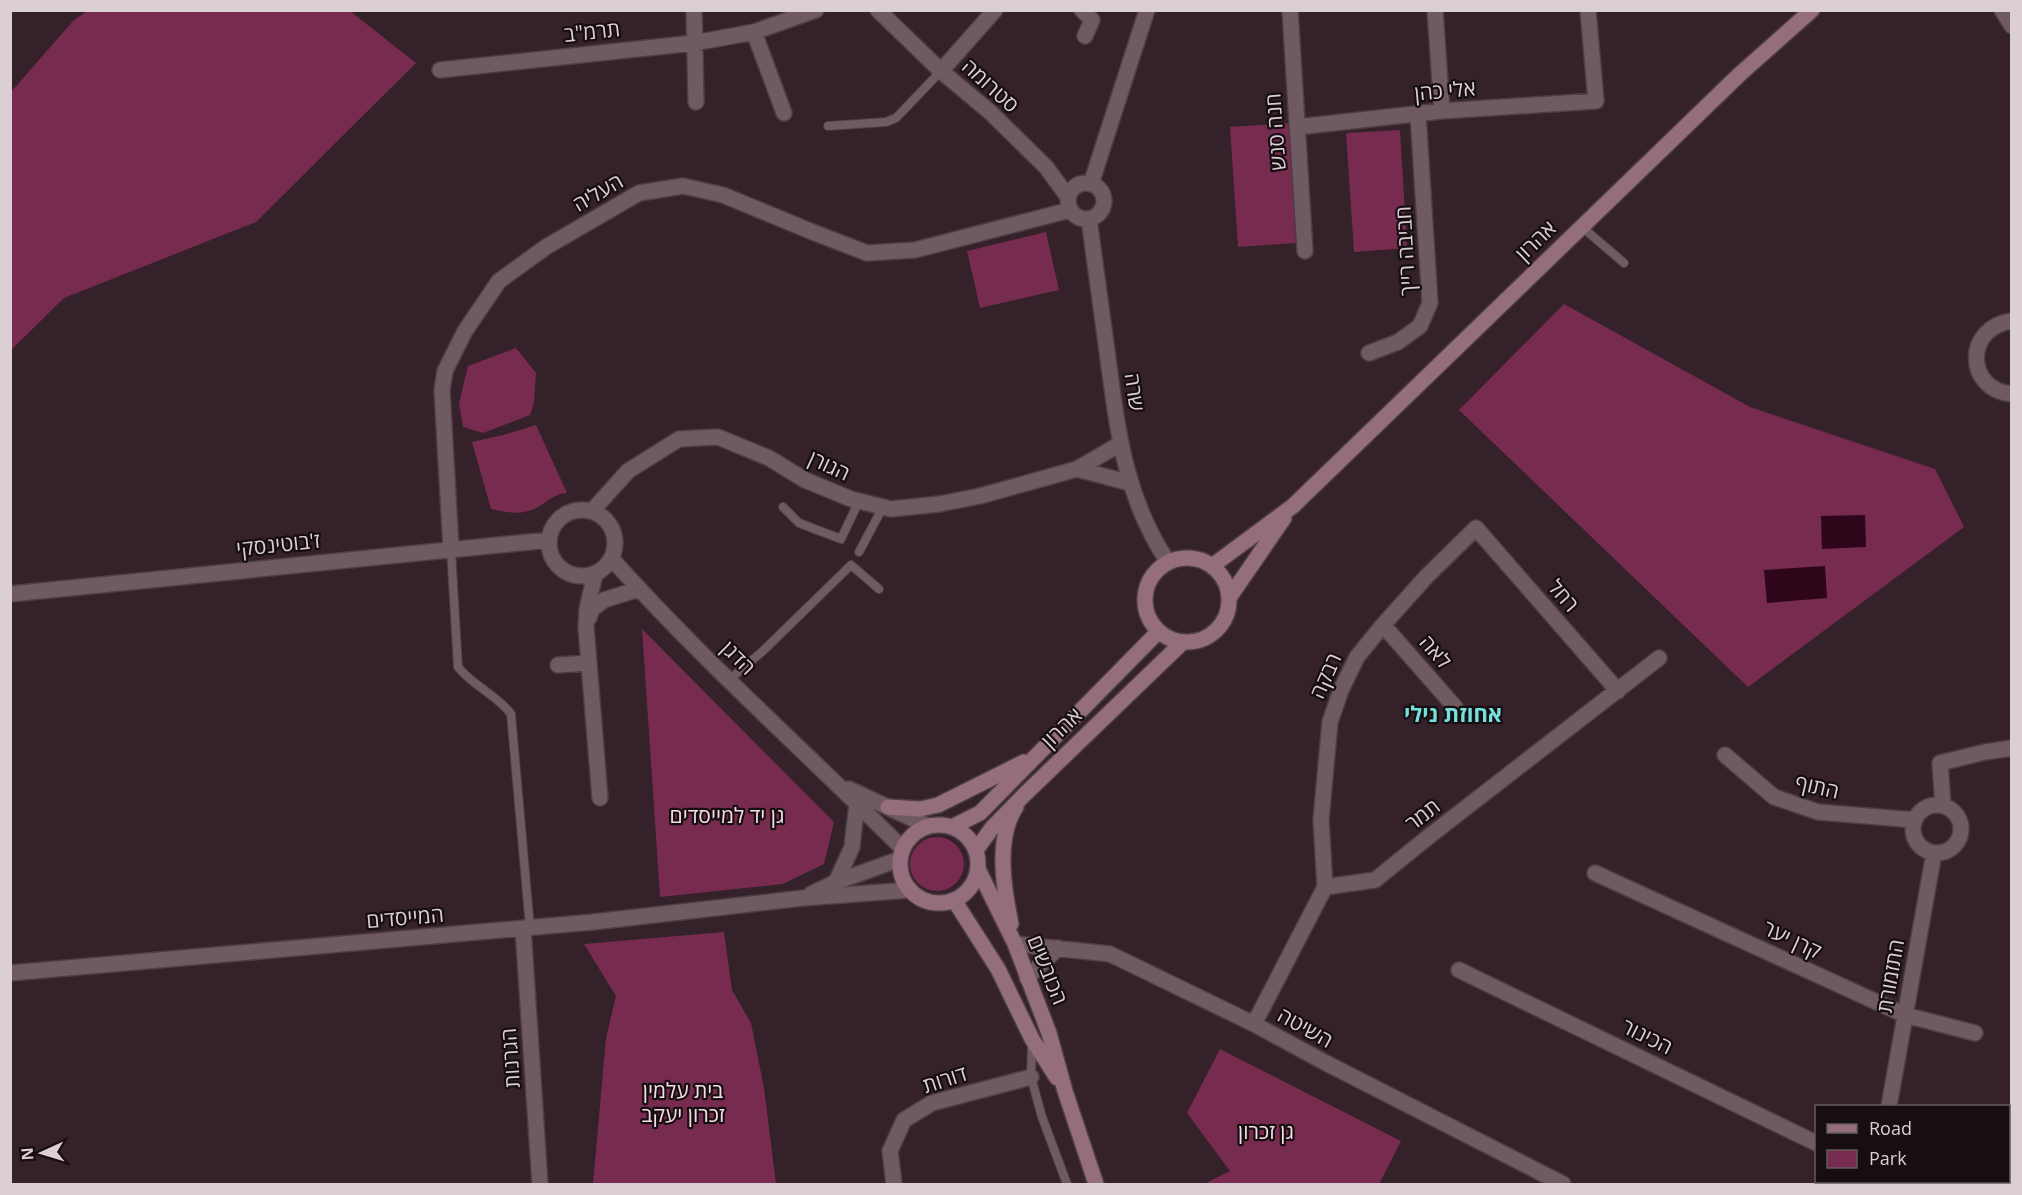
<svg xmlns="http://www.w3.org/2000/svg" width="2022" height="1195" viewBox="0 0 2022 1195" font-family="'Open Sans','Noto Sans Hebrew',sans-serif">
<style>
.green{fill:#772c4f}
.water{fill:#2f051a}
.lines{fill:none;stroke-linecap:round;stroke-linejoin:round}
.lane-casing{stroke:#4d3d44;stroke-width:10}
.street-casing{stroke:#4d3d44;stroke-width:18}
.secondary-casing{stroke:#4d3d44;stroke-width:18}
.lane{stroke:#705a62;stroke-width:8}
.street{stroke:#705a62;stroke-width:15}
.secondary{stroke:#956e7d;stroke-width:15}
.labels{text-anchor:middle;stroke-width:4.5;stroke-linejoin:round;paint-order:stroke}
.street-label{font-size:21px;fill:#dccfd4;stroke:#160e11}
.park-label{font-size:21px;fill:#f5dbe4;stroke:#160e11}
.neighbourhood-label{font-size:22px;font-weight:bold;fill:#75e1dd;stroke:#160e11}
</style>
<rect width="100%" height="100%" fill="#342129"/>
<path class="green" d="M 87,11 L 350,11 L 416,63 L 256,222 L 64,298 L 11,350 L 11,92 L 73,21 Z
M 1289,123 L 1296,243 L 1238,247 L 1230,127 Z
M 1400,130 L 1407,248 L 1354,252 L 1346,133 Z
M 1046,232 L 1059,290 L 980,308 L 967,251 Z
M 1564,304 L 1750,407 L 1935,469 L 1964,527 L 1748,687 L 1459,410 Z
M 516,348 L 536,373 L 534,403 L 530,415 L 483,433 L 463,427 L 459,403 L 468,366 Z
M 536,425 L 567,493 C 555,494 551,499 541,505 C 525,516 509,513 491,509 L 472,442 L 503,435 Z
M 642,629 L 834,822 L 824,864 L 783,884 L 660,897 Z
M910 864a27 27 0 1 1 54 0a27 27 0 1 1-54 0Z
M 724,932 L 732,990 L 751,1023 L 764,1088 L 776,1184 L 593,1184 L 606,1038 L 616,996 L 584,944 Z
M 1220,1049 L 1401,1141 L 1379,1184 L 1204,1184 L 1230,1171 L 1187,1113 Z"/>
<path class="water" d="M 1865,515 L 1866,547 L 1822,549 L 1821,516 Z
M 1825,566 L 1827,598 L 1767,603 L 1764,570 Z"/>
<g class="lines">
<g class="lane-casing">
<path id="lane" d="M 828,126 L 886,122 L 896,118 L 941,71
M 1582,227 L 1624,263
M 783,507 L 799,523 L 841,539 L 859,501
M 451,550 L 458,667 C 473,686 497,695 511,714 L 530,928
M 859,552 L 883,507
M 729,680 L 764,650 L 851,565 L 879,589
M 1032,1044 L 1031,1077 L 1042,1117 L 1067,1184"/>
</g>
<g class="street-casing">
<path id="street" d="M 694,10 L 696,102
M 878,10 L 941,71 L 990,112 L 1046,167 L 1068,197
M 1082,10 L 1092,20 L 1085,36
M 1290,10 L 1305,251
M 1435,10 L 1442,111
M 2002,10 L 2012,26
M 754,32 L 784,113
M 440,70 L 694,43 L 754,32 L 816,10
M 941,71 L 995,10
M 1297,127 L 1442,111 L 1596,101 L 1588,10
M1068 201a18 18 0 1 1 36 0a18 18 0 1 1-36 0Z
M 1091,184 L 1147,10
M 1089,219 C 1095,265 1102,312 1108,359 C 1118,432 1125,498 1168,562
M 2012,321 C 1964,327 1965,390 2012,394
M 1369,353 L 1398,342 L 1420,326 L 1430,303 L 1418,114
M 1077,469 L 1130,483
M549 543a33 33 0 1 1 66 0a33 33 0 1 1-66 0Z
M 592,511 L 628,471 L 679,439 L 718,437 L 769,458 L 805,480 L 851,499 L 891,509 L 939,504 L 980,496 L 1077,469 L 1120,444
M 451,548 L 442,390 L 445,371 L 465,331 L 499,281 L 546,247 L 639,193 L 683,186 L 723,195 L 815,233 L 867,253 L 915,250 L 1070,210
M 612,559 C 703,661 806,752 903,849
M 595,574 L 587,609 L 586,627 L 600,798
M 10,594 L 549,540
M 589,618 L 592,609 L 604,600 L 639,589
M 1383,625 L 1455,707
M 558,665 L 589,663
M 1725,755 L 1774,797 L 1818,812 L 1915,820
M 849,789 L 928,826
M1913 829a24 24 0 1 1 48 0a24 24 0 1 1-48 0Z
M 1943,805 L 1940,763 L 1985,752 L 2012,748
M 1595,873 L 1905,1015 L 1975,1033
M 836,882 L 852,847 L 857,803
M 1325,887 L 1321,820 L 1330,722 L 1341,690 L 1357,657 L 1383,625 L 1426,577 L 1476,528 L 1618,691
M 1325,887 L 1375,880 L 1432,834 L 1659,658
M 811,894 L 836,882 L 900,859
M 523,928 L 540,1184
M 1015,944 L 1110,954 L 1254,1024 L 1326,1063 L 1563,1184
M 1459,970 L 1816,1143
M 10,973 L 593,922 L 803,898 L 910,890
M 1027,978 L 1058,948
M 1254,1024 L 1325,887
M 1889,1106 L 1934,853
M 1913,1182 L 1925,1184
M 894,1184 L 890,1151 L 904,1120 L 932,1103 L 1031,1077
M 1875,1184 L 1876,1182"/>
</g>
<g class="secondary-casing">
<path id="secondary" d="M1145 600a42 42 0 1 1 84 0a42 42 0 1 1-84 0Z
M 1212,566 L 1293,506 L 1740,74 L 1812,10
M 1229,598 L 1284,518
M 888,807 L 920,809 L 938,805 L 1024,762
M900 864a39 39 0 1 1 78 0a39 39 0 1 1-78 0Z
M 952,827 L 980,813 L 1159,631
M 976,850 L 992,828 L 1024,795 L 1183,642
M 978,869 L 1015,944 L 1049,1033 L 1065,1091 L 1096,1184
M 954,900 L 998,969 L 1032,1039 L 1057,1078
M 1011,924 C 1004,890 995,838 1016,807"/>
</g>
<use href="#lane" class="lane"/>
<use href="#street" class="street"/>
<use href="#secondary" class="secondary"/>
</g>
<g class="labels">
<g class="street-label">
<text transform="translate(592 32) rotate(-6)" y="7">תרמ"ב</text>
<text transform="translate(990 86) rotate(42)" y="7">סטרומה</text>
<text transform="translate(1445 91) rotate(-5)" y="7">אלי כהן</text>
<text transform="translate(1276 132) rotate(-94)" y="7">חנה סנש</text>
<text transform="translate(598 193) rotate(-30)" y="7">העליה</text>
<text transform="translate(1536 241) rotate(-44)" y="7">אהרון</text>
<text transform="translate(1406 251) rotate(-93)" y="7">חביבה רייך</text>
<text transform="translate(1134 392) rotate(82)" y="7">שרה</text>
<text transform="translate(829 466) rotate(25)" y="7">הגורן</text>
<text transform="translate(278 545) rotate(-6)" y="7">ז'בוטינסקי</text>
<text transform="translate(1563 596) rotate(49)" y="7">רחל</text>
<text transform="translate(1435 652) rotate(49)" y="7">לאה</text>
<text transform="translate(738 658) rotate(45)" y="7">הדגן</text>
<text transform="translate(1326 676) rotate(-66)" y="7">רבקה</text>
<text transform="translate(1062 728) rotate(-44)" y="7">אהרון</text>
<text transform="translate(1817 787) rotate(13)" y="7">התוף</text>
<text transform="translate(1423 815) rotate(-38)" y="7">תמר</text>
<text transform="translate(405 918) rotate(-5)" y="7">המייסדים</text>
<text transform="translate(1792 940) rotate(25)" y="7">קרן יער</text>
<text transform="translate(1047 970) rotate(68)" y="7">הכובשים</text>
<text transform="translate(1891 976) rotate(-80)" y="7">התזמורת</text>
<text transform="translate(1305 1028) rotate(29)" y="7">השיטה</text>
<text transform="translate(1647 1037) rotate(26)" y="7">הכינור</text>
<text transform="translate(511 1058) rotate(-94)" y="7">הגרנות</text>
<text transform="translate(945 1080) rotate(-18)" y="7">דורות</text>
</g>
<g class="park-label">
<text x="727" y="823">גן יד למייסדים</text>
<text x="683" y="1098">בית עלמין<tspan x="683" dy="24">זכרון יעקב</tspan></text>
<text x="1266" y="1139">גן זכרון</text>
</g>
<g class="neighbourhood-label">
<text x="1453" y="722">אחוזת נילי</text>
</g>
</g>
<rect width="2022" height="1195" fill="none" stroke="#dccfd4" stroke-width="24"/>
<rect x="1815" y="1105" width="195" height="78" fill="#160e11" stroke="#655b5f" stroke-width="1.5"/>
<rect x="1827" y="1124" width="30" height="9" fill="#956e7d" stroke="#655b5f" stroke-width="1.5"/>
<text x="1869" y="1135" font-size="18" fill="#dccfd4">Road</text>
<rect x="1827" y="1150" width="30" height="18" fill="#772c4f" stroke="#655b5f" stroke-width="1.5"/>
<text x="1869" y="1165" font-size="18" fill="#dccfd4">Park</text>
<g transform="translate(42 1153) rotate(266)" stroke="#160e11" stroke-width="4.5" paint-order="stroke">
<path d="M0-4.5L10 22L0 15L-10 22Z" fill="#dccfd4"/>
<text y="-9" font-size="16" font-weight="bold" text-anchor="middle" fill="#dccfd4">N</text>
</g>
</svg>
